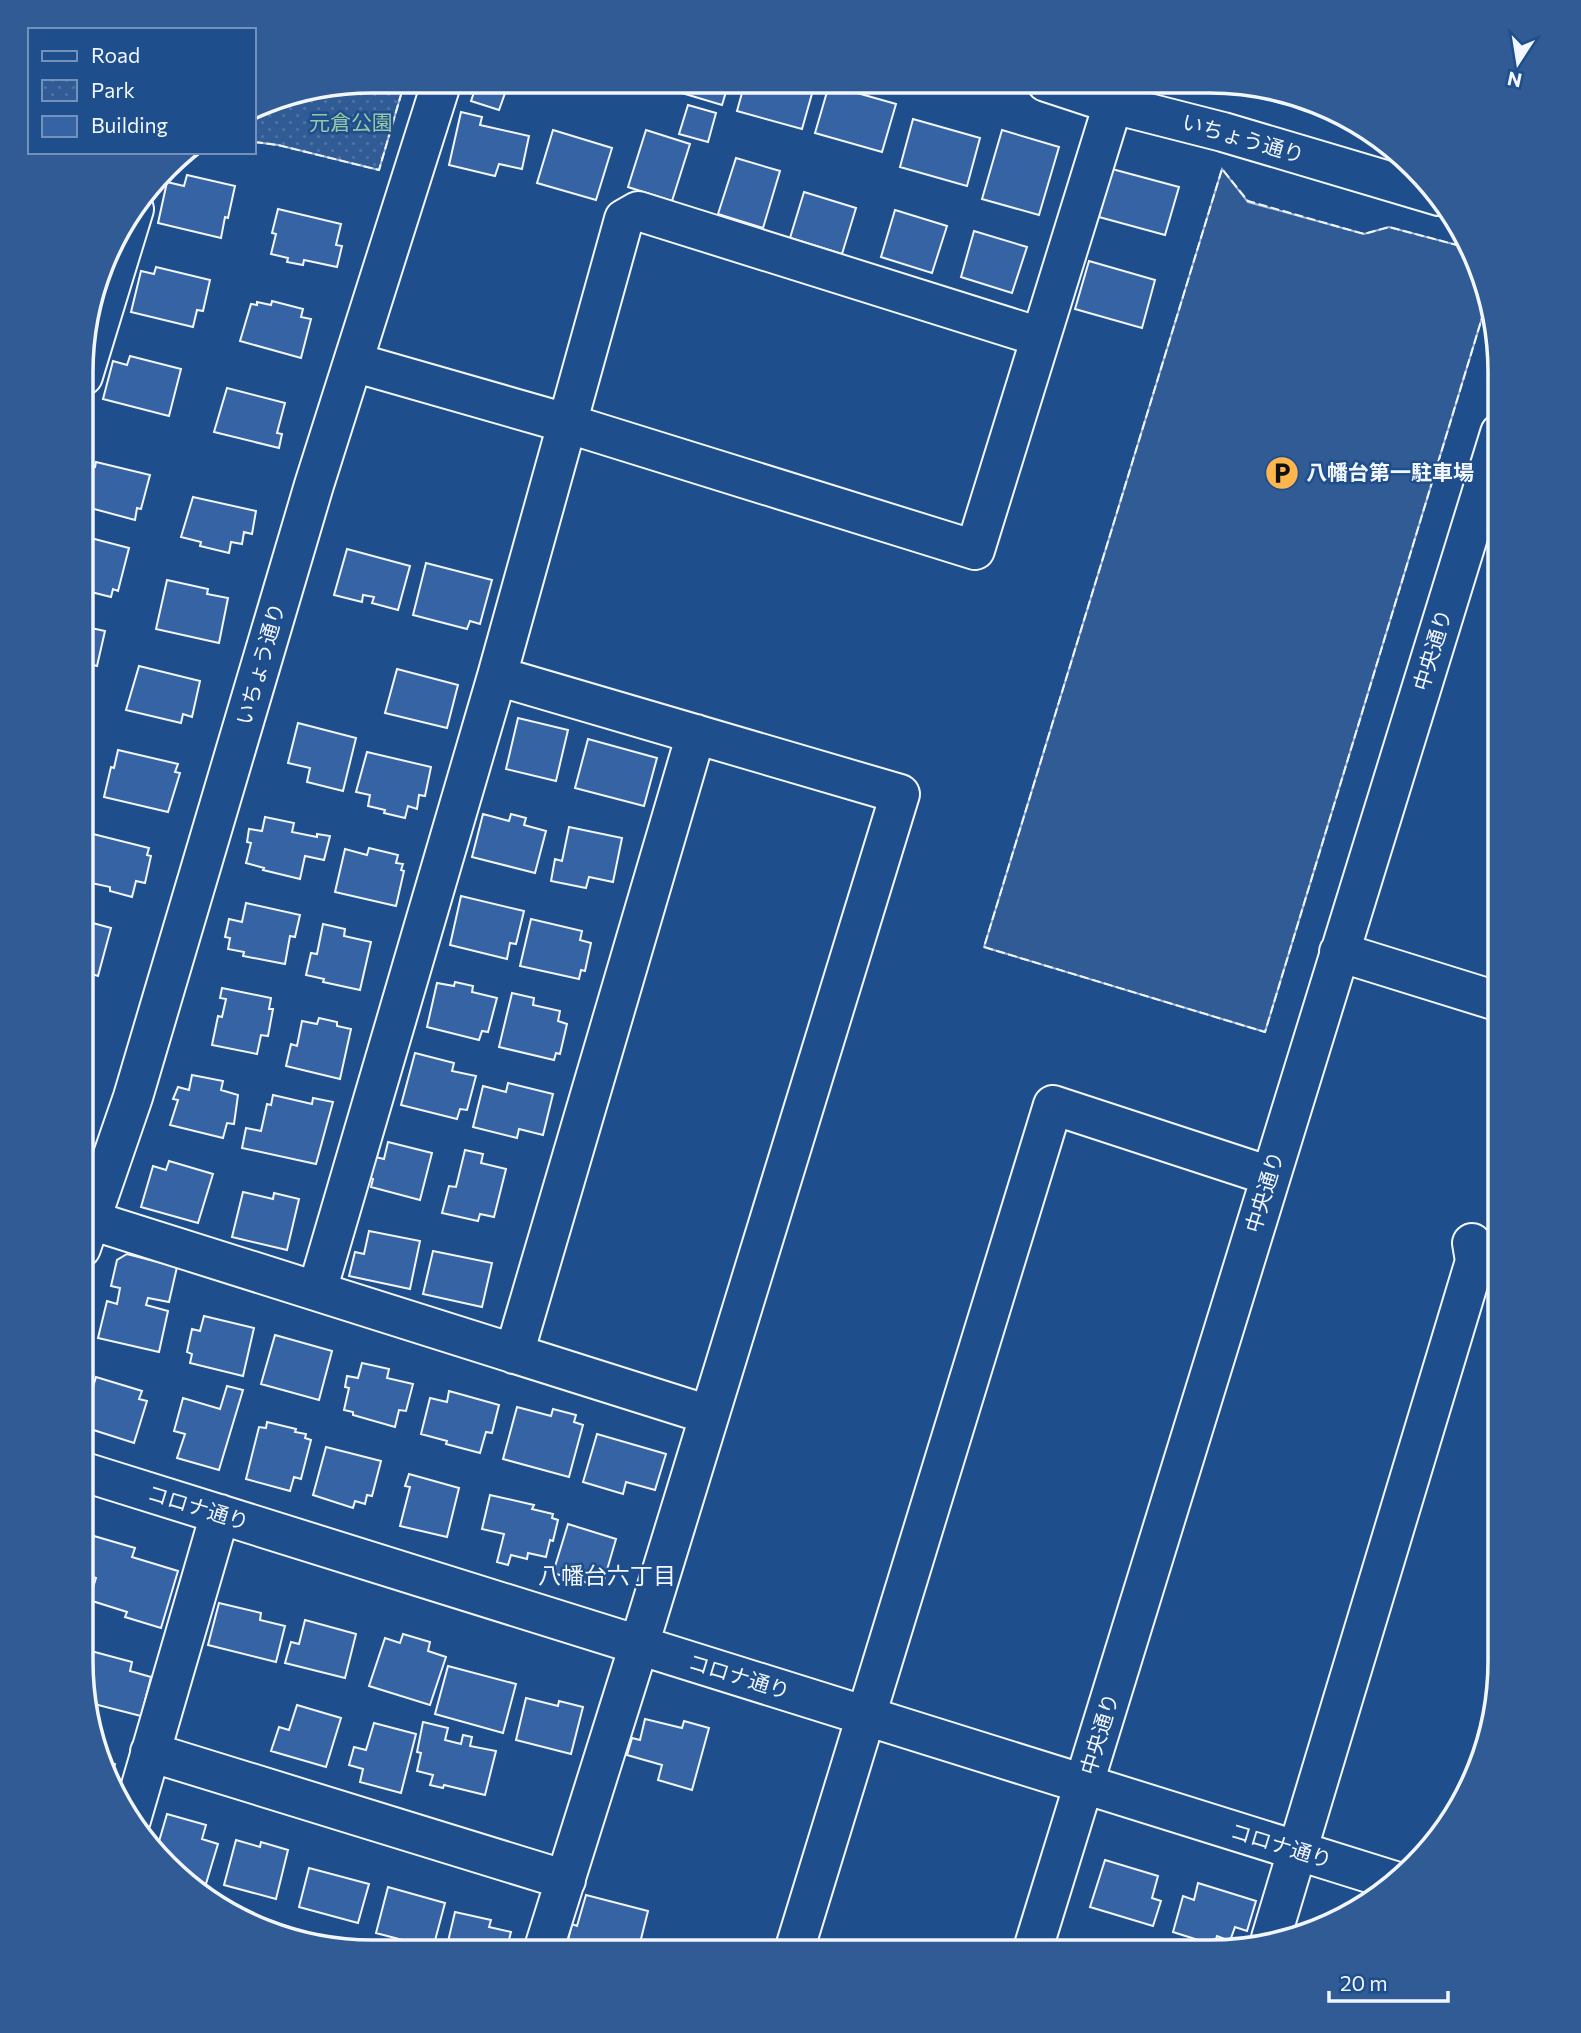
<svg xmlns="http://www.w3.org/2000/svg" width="1581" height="2033" viewBox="0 0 1581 2033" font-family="Commissioner,'Noto Sans JP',sans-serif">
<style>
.built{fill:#305b95;stroke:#a8bbd7;stroke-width:2}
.park{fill:url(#park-dots);stroke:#a8bbd7;stroke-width:2}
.building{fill:#3563a3;stroke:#f2f6ff;stroke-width:2}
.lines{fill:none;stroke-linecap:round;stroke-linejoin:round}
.minor-casing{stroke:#f2f6ff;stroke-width:42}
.minor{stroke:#1f4e8c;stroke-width:38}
.fence{stroke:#f2f6ff;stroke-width:2;stroke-dasharray:9 3.5;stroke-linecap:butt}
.labels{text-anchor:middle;stroke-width:5;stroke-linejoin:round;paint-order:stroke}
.park-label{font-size:21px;fill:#97c8a6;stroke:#1f4e8c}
.street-label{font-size:21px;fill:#f2f6ff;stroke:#1f4e8c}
.poi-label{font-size:21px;font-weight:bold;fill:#f2f6ff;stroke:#1f4e8c;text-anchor:start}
.neighbourhood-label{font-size:23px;fill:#f2f6ff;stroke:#1f4e8c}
.rim{fill:none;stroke:#f2f6ff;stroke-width:3.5}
</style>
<defs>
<pattern id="park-dots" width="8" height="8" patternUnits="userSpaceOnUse" patternTransform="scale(1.75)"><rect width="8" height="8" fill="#305b95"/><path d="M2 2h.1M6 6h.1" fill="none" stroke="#4e73a5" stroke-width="1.8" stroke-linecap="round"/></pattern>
</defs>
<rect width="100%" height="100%" fill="#1f4e8c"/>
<path class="built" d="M 1222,169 L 1248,202 L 1364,234 L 1389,227 L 1472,249 L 1485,308 L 1265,1032 L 984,947 Z"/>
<path class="park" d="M 372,81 L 405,81 L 379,170 L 278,145 L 254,142 L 254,110 L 278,96 Z"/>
<path class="building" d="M 478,81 L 509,82 L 499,110 L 471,101 Z
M 656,81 L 729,82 L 722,105 L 655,85 Z
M 745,82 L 815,83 L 802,129 L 737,111 Z
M 1186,83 L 1220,83 L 1217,92 Z
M 829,85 L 896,104 L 882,152 L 815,133 Z
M 688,105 L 716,113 L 708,142 L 679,134 Z
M 461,112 L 482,117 L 480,125 L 529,136 L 522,169 L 499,164 L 495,176 L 449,165 Z
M 913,119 L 980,138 L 967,186 L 900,167 Z
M 553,130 L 612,148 L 596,200 L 537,183 Z
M 646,130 L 690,144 L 672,201 L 628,187 Z
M 1002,130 L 1059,147 L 1039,215 L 982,199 Z
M 736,158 L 780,171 L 763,228 L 718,214 Z
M 1112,169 L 1179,187 L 1165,235 L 1099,217 Z
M 187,175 L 235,186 L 228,218 L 225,217 L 221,238 L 158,223 L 167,182 L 184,186 Z
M 804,192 L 856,208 L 842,254 L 790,238 Z
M 278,209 L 341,224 L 336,245 L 342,246 L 337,267 L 304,260 L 303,265 L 287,262 L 288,258 L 271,254 L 276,234 L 272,233 Z
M 895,210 L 947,226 L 932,273 L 881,257 Z
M 974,231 L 1027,247 L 1012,293 L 961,277 Z
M 1089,261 L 1155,280 L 1142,328 L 1075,309 Z
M 156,267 L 210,280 L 203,311 L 197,310 L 193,327 L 131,312 L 141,271 L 154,274 Z
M 272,301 L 303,309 L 301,317 L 311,319 L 301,358 L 240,341 L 251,304 L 257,305 L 257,302 L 271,305 Z
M 130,356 L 181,369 L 169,416 L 103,399 L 113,361 L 127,365 Z
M 227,388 L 285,403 L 277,433 L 282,434 L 279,448 L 214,432 Z
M 96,462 L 150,475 L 141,509 L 137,508 L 135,520 L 83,506 L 84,464 L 95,467 Z
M 193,497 L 256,511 L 252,534 L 244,532 L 242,544 L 231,542 L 229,553 L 200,546 L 201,542 L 181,537 Z
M 83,536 L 129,548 L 118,591 L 113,589 L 111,597 L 83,590 Z
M 347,549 L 410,566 L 398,610 L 372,603 L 374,597 L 363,595 L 362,602 L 334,595 Z
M 426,563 L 492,580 L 480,624 L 470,621 L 467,629 L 413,615 Z
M 167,580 L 208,589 L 207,594 L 228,598 L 219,643 L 156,629 Z
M 82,626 L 105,631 L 97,666 L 86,663 L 83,678 Z
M 139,666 L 200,681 L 192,717 L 183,714 L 181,723 L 126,710 Z
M 397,669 L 458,685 L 447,728 L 385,713 Z
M 518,718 L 568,730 L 556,781 L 506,769 Z
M 298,723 L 356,738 L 343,791 L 307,782 L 310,768 L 288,763 Z
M 588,739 L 657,758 L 644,806 L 575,788 Z
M 118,750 L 178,764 L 175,772 L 180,773 L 168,812 L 104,797 L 111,767 L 114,768 Z
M 367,752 L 431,767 L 425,796 L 419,795 L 417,809 L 408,806 L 405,818 L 384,813 L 385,810 L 368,806 L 370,795 L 356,792 Z
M 483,814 L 509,821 L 511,814 L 526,818 L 524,825 L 546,831 L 535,873 L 472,857 Z
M 265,817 L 294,823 L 292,832 L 317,837 L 317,834 L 330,836 L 324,860 L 305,856 L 300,879 L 263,870 L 264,868 L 246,863 L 251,843 L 247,842 L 249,829 L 262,831 Z
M 569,827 L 622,838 L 613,882 L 589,877 L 586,888 L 551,881 L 555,859 L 562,861 Z
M 89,833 L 149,848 L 147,855 L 151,856 L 145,883 L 136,881 L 132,897 L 110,891 L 110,887 L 82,881 L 82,863 Z
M 369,848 L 398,855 L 396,863 L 403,864 L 401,870 L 404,871 L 396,906 L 335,892 L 345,849 L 367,855 Z
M 461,896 L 524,911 L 516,944 L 510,943 L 507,959 L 450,945 Z
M 246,903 L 300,915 L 295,937 L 290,936 L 285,964 L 243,956 L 244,952 L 228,949 L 230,938 L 225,937 L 229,919 L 242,922 Z
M 531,919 L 582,931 L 580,940 L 591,943 L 585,971 L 581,970 L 579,979 L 520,966 Z
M 82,920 L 111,928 L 98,976 L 82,971 Z
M 323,924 L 345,929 L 344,936 L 371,942 L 360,990 L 323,982 L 324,979 L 306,975 L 311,953 L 317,954 Z
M 455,982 L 473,986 L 472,992 L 497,998 L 488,1032 L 482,1031 L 479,1040 L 427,1027 L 437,983 L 454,986 Z
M 222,988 L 271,998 L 269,1009 L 273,1009 L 268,1036 L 261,1035 L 257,1054 L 212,1045 L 218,1016 L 222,1017 L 226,999 L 220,998 Z
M 512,993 L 534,998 L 533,1005 L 560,1011 L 558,1021 L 567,1024 L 560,1054 L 556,1053 L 554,1060 L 499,1047 Z
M 319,1018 L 337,1022 L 337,1026 L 351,1029 L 340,1079 L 286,1066 L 291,1044 L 297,1046 L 302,1021 L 317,1024 Z
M 415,1053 L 454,1063 L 452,1071 L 476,1076 L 467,1110 L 460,1109 L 457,1119 L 401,1105 Z
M 192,1075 L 223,1081 L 221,1090 L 238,1095 L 234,1124 L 227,1123 L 223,1138 L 170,1125 L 178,1100 L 173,1099 L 178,1087 L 189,1090 Z
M 508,1083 L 553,1094 L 543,1135 L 519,1129 L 517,1138 L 473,1127 L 483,1086 L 506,1092 Z
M 273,1095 L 312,1104 L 313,1098 L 333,1102 L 316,1164 L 242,1148 L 246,1128 L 261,1131 L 267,1104 L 271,1105 Z
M 388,1142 L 432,1153 L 420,1200 L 371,1187 L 373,1179 L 367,1177 L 371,1156 L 384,1159 Z
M 465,1150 L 483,1154 L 481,1163 L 506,1169 L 494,1217 L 480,1214 L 478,1221 L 442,1213 L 449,1186 L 456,1187 Z
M 169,1161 L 213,1174 L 198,1223 L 141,1207 L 153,1166 L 166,1170 Z
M 243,1192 L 273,1199 L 274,1193 L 299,1199 L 287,1250 L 232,1237 Z
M 369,1231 L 420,1241 L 410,1289 L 349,1276 L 355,1252 L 364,1254 Z
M 433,1251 L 492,1263 L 482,1307 L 423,1294 Z
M 127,1254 L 177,1267 L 169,1302 L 148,1298 L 146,1305 L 168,1311 L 159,1352 L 98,1338 L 107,1301 L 117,1304 L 120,1288 L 111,1286 L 117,1260 Z
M 204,1316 L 254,1328 L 243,1376 L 190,1363 L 192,1354 L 187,1352 L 192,1329 L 200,1331 Z
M 275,1335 L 332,1351 L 319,1400 L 261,1384 Z
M 362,1363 L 389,1369 L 387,1378 L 413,1384 L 406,1411 L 399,1410 L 395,1427 L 353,1415 L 353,1412 L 344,1410 L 349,1388 L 345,1387 L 347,1376 L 358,1378 Z
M 96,1377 L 142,1391 L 139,1399 L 147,1401 L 134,1443 L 81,1426 Z
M 227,1386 L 243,1390 L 219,1470 L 177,1458 L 185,1434 L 174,1431 L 183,1398 L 220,1409 Z
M 449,1391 L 499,1405 L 492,1433 L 486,1432 L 480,1453 L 446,1444 L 447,1441 L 421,1434 L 430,1398 L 447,1402 Z
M 517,1407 L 551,1416 L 553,1409 L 576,1415 L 574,1422 L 583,1425 L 569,1477 L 503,1459 Z
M 267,1422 L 296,1429 L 295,1432 L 306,1434 L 305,1438 L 311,1440 L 301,1479 L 294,1477 L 290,1491 L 246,1479 L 259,1427 L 266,1428 Z
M 597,1434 L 666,1454 L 655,1490 L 626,1482 L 623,1494 L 583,1482 Z
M 326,1447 L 381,1461 L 372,1496 L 367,1495 L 365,1504 L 355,1501 L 353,1508 L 313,1495 Z
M 409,1474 L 459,1488 L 447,1537 L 400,1526 L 410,1487 L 405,1486 Z
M 490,1495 L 534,1505 L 532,1509 L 553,1514 L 552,1518 L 558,1520 L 553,1541 L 550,1540 L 546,1557 L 528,1553 L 527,1559 L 511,1555 L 508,1565 L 497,1562 L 504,1534 L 482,1529 Z
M 568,1524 L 616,1539 L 602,1587 L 553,1573 Z
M 94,1536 L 135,1548 L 132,1557 L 178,1571 L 161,1628 L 125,1617 L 127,1612 L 89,1600 L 96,1578 L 83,1574 Z
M 219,1603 L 261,1613 L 260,1620 L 285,1626 L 276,1662 L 208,1645 Z
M 305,1620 L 356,1634 L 345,1678 L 285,1663 L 291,1642 L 299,1644 Z
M 403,1634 L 430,1642 L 428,1651 L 446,1657 L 430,1705 L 369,1686 L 385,1638 L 400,1643 Z
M 91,1651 L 132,1662 L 130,1671 L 151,1677 L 141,1716 L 90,1703 L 84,1676 Z
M 448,1666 L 516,1684 L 503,1733 L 435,1714 Z
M 526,1698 L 558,1706 L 559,1701 L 583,1707 L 571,1754 L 516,1740 Z
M 297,1705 L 341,1718 L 326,1767 L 271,1751 L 279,1727 L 289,1730 Z
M 645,1719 L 682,1728 L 684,1721 L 709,1728 L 692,1790 L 658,1780 L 662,1765 L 627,1755 L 632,1738 L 640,1740 Z
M 423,1722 L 448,1728 L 445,1740 L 461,1744 L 463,1735 L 472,1737 L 470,1746 L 496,1751 L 485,1795 L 444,1785 L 443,1788 L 430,1785 L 433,1775 L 417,1771 L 421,1753 L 417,1752 Z
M 374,1723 L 416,1734 L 401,1793 L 360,1782 L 363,1769 L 349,1765 L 354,1747 L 366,1750 Z
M 104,1760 L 115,1764 L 109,1783 Z
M 167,1814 L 206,1825 L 202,1839 L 218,1844 L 205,1887 L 185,1882 L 155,1855 Z
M 236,1840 L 260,1847 L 261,1842 L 288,1850 L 276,1899 L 224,1885 Z
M 1105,1860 L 1158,1876 L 1152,1898 L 1161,1901 L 1153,1926 L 1090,1907 Z
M 309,1868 L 369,1884 L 358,1923 L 299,1907 Z
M 1198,1883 L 1256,1901 L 1247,1931 L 1235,1927 L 1230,1941 L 1217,1936 L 1214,1945 L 1173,1932 L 1183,1896 L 1194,1900 Z
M 388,1887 L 445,1903 L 433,1948 L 376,1933 Z
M 586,1895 L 648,1911 L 638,1951 L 577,1951 L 566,1948 L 572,1924 L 577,1926 Z
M 455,1912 L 491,1920 L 489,1927 L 511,1932 L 506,1951 L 446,1950 Z
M 281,1929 L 345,1946 L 344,1950 L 334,1950 Z"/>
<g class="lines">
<g class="minor-casing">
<path id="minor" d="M 1046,82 L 1113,104 L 1223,132 L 1439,196
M 353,362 L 566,423 L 975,550 L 1113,104
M 83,376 L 134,209
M 497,676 L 900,794 L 639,1645 L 543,1951
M 1339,952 L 1500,1002
M 81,1217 L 709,1415
M 81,1248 L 133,1097 L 314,485 L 442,81
M 317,1291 L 497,676 L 624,219 L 638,211 L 1040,337
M 514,1354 L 696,734
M 81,1471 L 1398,1882
M 150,1752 L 566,1880
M 131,1820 L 220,1514
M 1271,1938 L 1475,1261 L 1472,1243
M 794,1951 L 1053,1105 L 1270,1176
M 1032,1952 L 1500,433"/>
</g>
<use href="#minor" class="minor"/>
<path class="fence" d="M 254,142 L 278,145 L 379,170 L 405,81
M 1472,249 L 1389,227 L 1364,234 L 1248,201 L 1222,169 L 984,947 L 1265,1032 L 1485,308"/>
</g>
<defs>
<g id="parking-disc" transform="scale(1.75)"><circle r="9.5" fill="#ffb74d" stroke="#1f4e8c"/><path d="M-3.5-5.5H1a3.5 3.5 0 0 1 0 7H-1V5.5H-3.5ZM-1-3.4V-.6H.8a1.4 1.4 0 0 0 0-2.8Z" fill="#111"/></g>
</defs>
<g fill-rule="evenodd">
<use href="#parking-disc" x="1282" y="473"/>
</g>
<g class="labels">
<g class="park-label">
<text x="351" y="130">元倉公園</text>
</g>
<g class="street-label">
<text transform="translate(1243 139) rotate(16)" y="7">いちょう通り</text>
<text transform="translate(1433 650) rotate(-73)" y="7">中央通り</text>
<text transform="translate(261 664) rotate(-74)" y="7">いちょう通り</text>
<text transform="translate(1265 1192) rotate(-73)" y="7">中央通り</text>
<text transform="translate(198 1508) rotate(17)" y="7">コロナ通り</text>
<text transform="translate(739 1677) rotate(17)" y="7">コロナ通り</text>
<text transform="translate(1100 1734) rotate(-73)" y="7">中央通り</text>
<text transform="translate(1281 1846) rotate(17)" y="7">コロナ通り</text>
</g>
<g class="poi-label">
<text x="1306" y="480">八幡台第一駐車場</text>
</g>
<g class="neighbourhood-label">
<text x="607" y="1584">八幡台六丁目</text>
</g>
</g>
<path d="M0 0H1581V2033H0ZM372 93H1209A279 279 0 0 1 1488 372V1661A279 279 0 0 1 1209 1940H372A279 279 0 0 1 93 1661V372A279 279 0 0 1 372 93Z" fill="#305b95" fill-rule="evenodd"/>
<path class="rim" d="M372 93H1209A279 279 0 0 1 1488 372V1661A279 279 0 0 1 1209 1940H372A279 279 0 0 1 93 1661V372A279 279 0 0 1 372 93Z"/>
<rect x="28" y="28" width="228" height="126" fill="#1f4e8c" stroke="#7391ba" stroke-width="2"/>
<rect x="42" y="51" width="35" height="10" fill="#1f4e8c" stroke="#7391ba" stroke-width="2"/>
<text x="91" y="63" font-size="21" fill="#f2f6ff">Road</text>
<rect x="42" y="80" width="35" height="21" fill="url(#park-dots)" stroke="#7391ba" stroke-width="2"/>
<text x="91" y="98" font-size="21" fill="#f2f6ff">Park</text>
<rect x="42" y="116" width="35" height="21" fill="#3563a3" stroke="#7391ba" stroke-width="2"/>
<text x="91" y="133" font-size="21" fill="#f2f6ff">Building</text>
<g transform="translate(1518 63) rotate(192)" stroke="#1f4e8c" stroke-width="5" paint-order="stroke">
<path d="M0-5L12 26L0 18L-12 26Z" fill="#f2f6ff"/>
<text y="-10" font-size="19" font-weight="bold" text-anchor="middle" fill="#f2f6ff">N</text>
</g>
<path d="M1329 1991v10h119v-10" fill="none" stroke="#f2f6ff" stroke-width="3.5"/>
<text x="1340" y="1991" font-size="21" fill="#f2f6ff" stroke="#1f4e8c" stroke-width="5" paint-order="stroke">20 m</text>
</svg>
